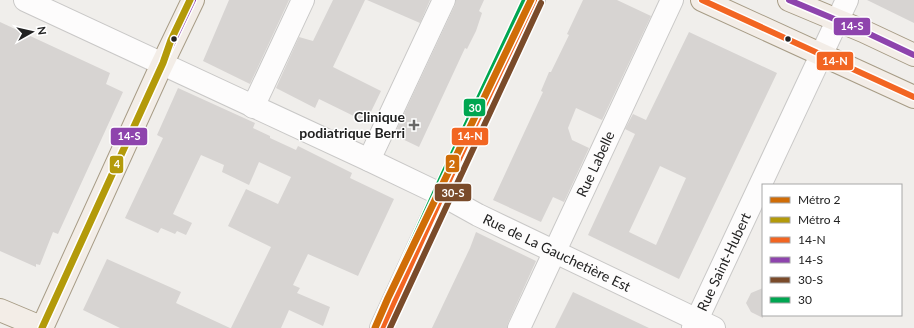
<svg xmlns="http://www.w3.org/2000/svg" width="914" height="328" viewBox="0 0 914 328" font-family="Lato,sans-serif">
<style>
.building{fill:#d7d4d2;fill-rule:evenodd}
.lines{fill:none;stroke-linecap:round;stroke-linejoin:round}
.minor-casing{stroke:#c9c8c7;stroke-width:24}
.major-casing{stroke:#a79c86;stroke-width:24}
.minor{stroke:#fdfcfc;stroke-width:22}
.major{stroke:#f3ede7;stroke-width:22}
.bus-1-casing{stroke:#fff;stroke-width:9}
.bus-2-casing{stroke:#fff;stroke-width:9}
.bus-3-casing{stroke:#fff;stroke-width:9}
.bus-4-casing{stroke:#fff;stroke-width:9}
.bus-1{stroke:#f26522;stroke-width:6}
.bus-2{stroke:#8e44ad;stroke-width:6}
.bus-3{stroke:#7a4b2a;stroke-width:6}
.bus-4{stroke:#00a651;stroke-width:6}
.metro-1-casing{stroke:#fff;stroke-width:10}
.metro-2-casing{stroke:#fff;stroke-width:10}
.metro-1{stroke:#d06d07;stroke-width:7}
.metro-2{stroke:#b39a0a;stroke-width:7}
.bus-dot{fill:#222;stroke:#fff;stroke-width:1.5}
.poi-dot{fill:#6a6968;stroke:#fff;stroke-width:1.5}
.labels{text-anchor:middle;stroke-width:3;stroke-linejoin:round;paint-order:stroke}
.poi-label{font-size:14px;font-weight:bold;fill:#222;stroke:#fff;text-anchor:end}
.street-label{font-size:14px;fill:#222;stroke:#fff}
.line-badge{stroke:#fff;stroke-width:1.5}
.badge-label{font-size:11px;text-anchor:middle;font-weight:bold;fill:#fff}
</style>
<rect width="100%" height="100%" fill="#f0eeeb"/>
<path class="building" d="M 229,0 L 289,0 L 250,84 L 203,61 Z
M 333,0 L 365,0 L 333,67 L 381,91 L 366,122 L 319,99 L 315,108 L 276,88 L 299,37 L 313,41 Z
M 367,0 L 430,0 L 420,23 Z
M 456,0 L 484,0 L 479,11 L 482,13 L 476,31 L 467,49 L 465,48 L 419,147 L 394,135 L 455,5 Z
M 583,0 L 617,0 L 651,16 L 602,120 L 576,108 L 568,128 L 572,140 L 589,148 L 564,202 L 553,197 L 541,222 L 493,200 L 543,92 L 541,91 L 549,72 L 551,72 L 569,35 L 567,34 Z
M 867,0 L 914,0 L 914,23 Z
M 0,22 L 110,73 L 106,84 L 123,92 L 58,234 L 53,232 L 40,265 L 36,264 L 36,267 L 0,251 Z
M 689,32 L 777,73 L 679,279 L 588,235 L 635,134 L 625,129 L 633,114 L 646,120 ZM 660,166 L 686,178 L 656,245 L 629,232 Z
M 178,88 L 255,123 L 253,128 L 270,136 L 270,138 L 296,150 L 298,146 L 352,173 L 350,178 L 394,199 L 358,276 L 308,254 L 293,285 L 300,288 L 297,293 L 330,307 L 323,326 L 289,310 L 281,328 L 231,328 L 271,247 L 228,226 L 246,189 L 278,204 L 291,177 L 259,162 L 249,185 L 222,172 L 224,165 L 201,155 L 173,214 L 192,223 L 186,235 L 177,231 L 175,234 L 161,228 L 158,233 L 125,218 L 163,138 L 157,135 Z
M 476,232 L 536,261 L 508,323 L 507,328 L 432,328 L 470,248 Z
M 107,259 L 181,292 L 176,303 L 230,328 L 120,328 L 83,310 Z
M 763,288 L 763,318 L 751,312 L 746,303 L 751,293 Z
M 573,292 L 649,328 L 555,328 Z"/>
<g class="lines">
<g class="minor-casing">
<g id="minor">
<path id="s1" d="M 25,0 L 369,160 L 442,195 L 478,215 L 714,328"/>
<path d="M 253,107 L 303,0"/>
<path d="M 369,160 L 444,0"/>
<path d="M 381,328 L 451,176 L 534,0"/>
<path id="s2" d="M 519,328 L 672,0"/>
<path id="s3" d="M 693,328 L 847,0"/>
</g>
</g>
<g class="major-casing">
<path id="major" d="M 702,0 L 914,97
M 789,0 L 863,31 L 914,55
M 0,310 L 43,328
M 42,328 L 157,75 L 193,0"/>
</g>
<use href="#minor" class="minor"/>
<use href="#major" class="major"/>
<g class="bus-1-casing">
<path id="bus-1" d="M 702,0 L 914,97
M 382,328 L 451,176 L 534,0"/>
</g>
<g class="bus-2-casing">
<path id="bus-2" d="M 789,0 L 863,31 L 914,55
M 42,328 L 157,75 L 193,0"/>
</g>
<g class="bus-3-casing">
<path id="bus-3" d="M 390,328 L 541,3"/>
</g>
<g class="bus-4-casing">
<path id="bus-4" d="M 375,325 L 444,173 L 525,0"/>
</g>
<use href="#bus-1" class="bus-1"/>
<use href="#bus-2" class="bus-2"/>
<use href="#bus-3" class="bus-3"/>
<use href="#bus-4" class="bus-4"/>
<g class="metro-1-casing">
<path id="metro-1" d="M 375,328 L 388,298 L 531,0"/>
</g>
<g class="metro-2-casing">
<path id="metro-2" d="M 42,328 L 163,63 L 171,40 L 190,0"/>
</g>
<use href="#metro-1" class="metro-1"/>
<use href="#metro-2" class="metro-2"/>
</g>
<g class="bus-dot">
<circle cx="174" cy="39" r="3.5"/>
<circle cx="788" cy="39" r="3.5"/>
</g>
<path class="poi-dot" d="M412 119h4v4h4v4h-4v4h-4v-4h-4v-4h4z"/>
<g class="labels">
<g class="poi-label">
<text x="405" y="122">Clinique<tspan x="405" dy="16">podiatrique Berri</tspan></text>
</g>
<g class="street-label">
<text dy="5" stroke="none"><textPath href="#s2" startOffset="181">Rue Labelle</textPath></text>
<text dy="5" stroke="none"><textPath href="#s1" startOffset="589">Rue de La Gauchetière Est</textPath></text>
<text dy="5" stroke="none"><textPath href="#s3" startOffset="73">Rue Saint-Hubert</textPath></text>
</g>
</g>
<g class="line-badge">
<rect x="833" y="17" width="38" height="19" rx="4" fill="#8e44ad"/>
<rect x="816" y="51" width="38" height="20" rx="4" fill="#f26522"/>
<rect x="463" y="98" width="23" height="19" rx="4" fill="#00a651"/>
<rect x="110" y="127" width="38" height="19" rx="4" fill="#8e44ad"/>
<rect x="451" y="127" width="38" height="19" rx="4" fill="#f26522"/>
<rect x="445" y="154" width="15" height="19" rx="4" fill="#d06d07"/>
<rect x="109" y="155" width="15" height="19" rx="4" fill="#b39a0a"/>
<rect x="434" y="183" width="38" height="19" rx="4" fill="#7a4b2a"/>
</g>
<g class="badge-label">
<text x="852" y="30">14-S</text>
<text x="835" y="65">14-N</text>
<text x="475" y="112">30</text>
<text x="129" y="140">14-S</text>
<text x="470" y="140">14-N</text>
<text x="452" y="168">2</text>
<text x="117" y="168">4</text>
<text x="453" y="197">30-S</text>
</g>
<rect x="762" y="184" width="140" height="132" fill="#ffffff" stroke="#a7a7a7"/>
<rect x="770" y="197" width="20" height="6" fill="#d06d07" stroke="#a7a7a7"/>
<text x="798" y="204" font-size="12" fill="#222222">Métro 2</text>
<rect x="770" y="217" width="20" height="6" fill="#b39a0a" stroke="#a7a7a7"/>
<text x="798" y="224" font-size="12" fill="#222222">Métro 4</text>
<rect x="770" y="237" width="20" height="6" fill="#f26522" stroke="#a7a7a7"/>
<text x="798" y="244" font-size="12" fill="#222222">14-N</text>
<rect x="770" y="257" width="20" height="6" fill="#8e44ad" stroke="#a7a7a7"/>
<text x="798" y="264" font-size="12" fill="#222222">14-S</text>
<rect x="770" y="277" width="20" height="6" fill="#7a4b2a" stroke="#a7a7a7"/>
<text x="798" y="284" font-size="12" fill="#222222">30-S</text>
<rect x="770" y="297" width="20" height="6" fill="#00a651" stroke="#a7a7a7"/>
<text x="798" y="304" font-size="12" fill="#222222">30</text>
<g transform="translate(32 32) rotate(82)" stroke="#ffffff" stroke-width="3" paint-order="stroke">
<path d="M0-3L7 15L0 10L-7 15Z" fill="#222222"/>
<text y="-6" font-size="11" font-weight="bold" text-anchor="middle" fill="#222222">N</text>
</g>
</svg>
